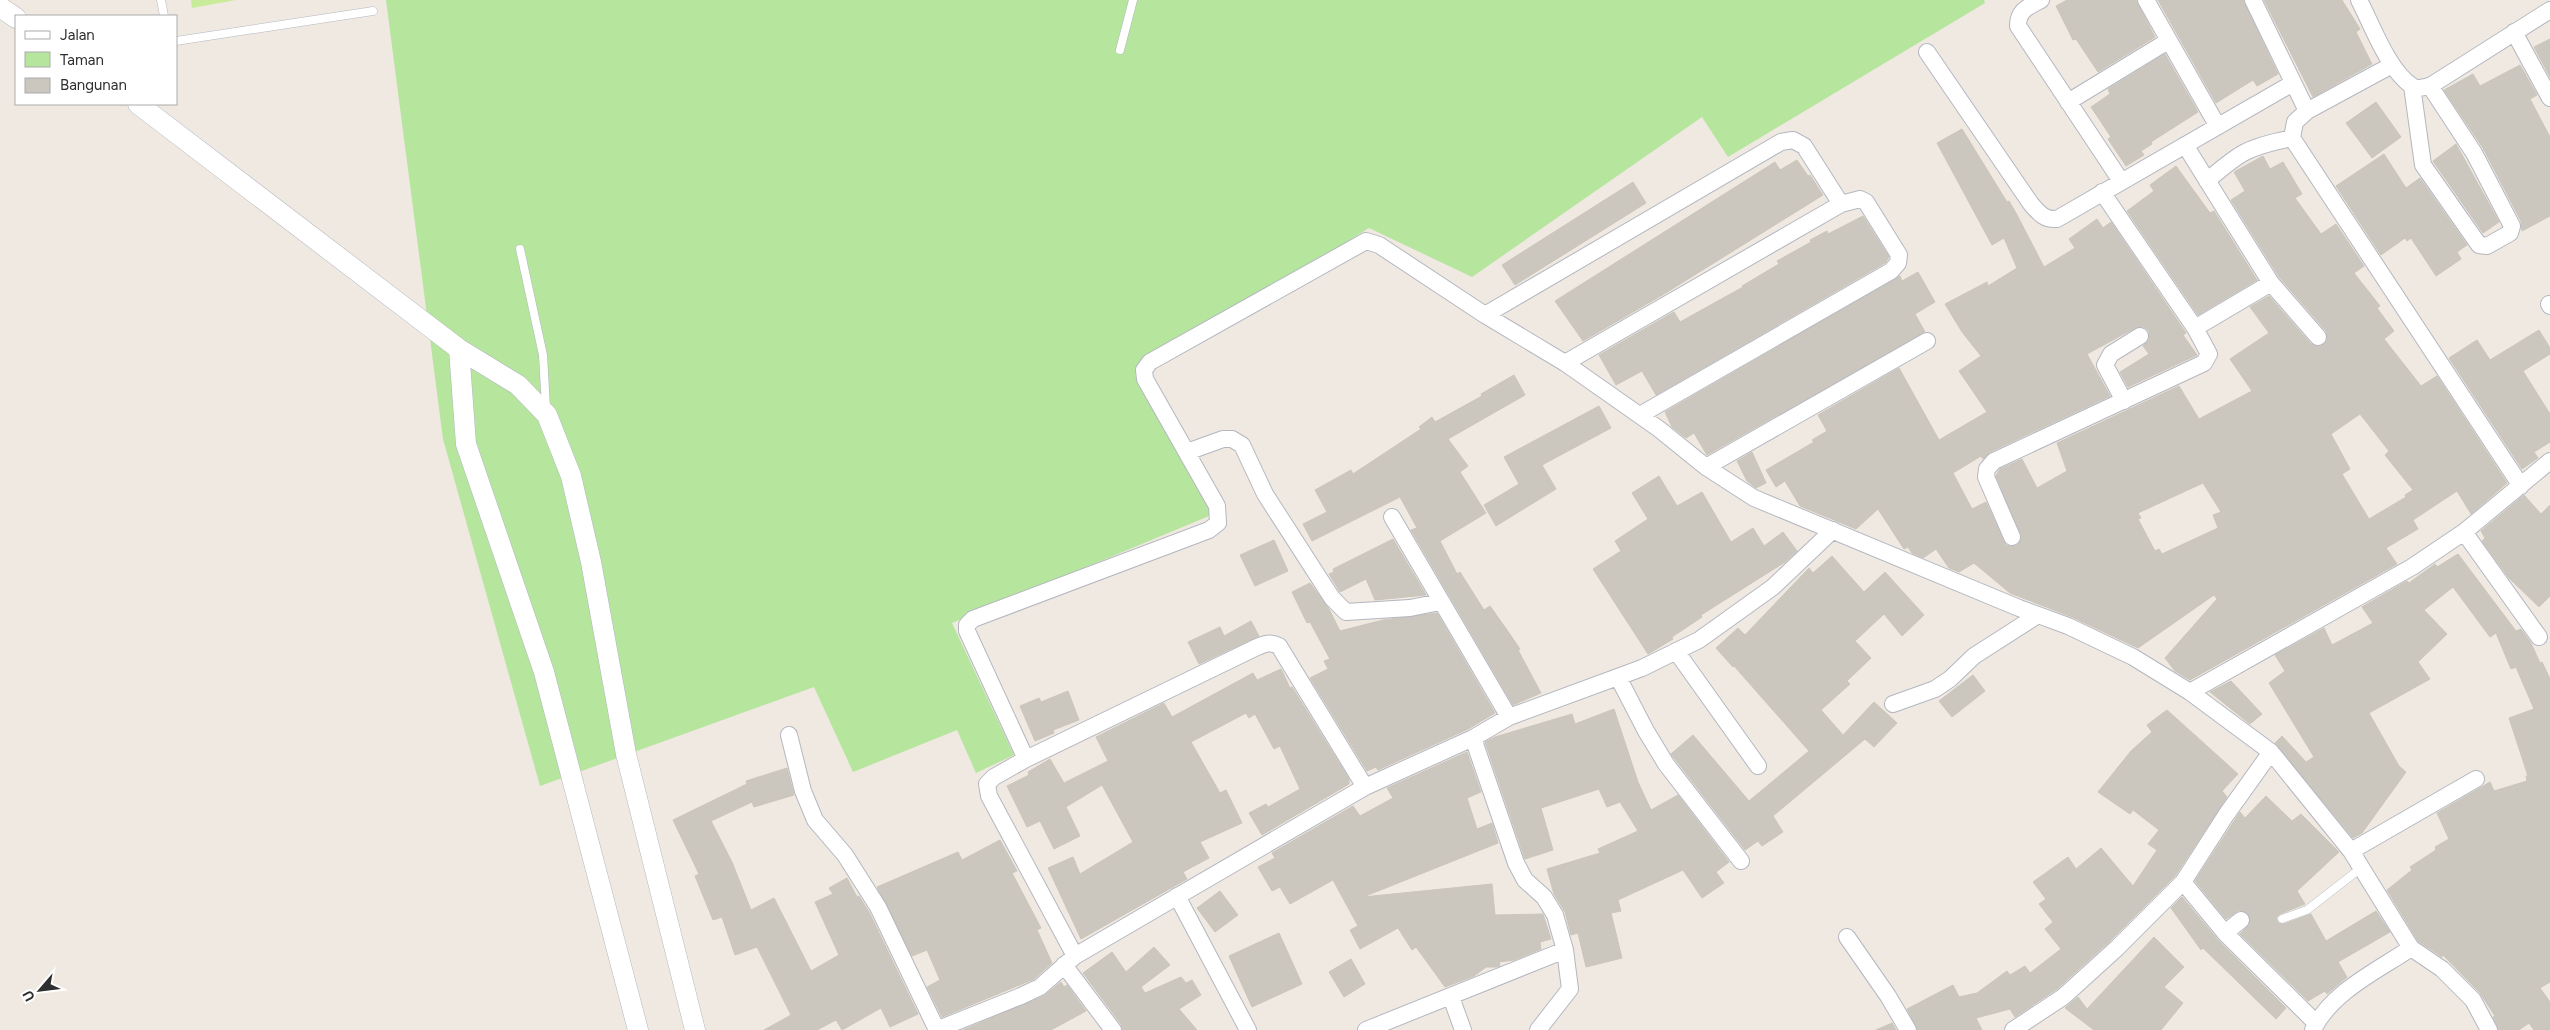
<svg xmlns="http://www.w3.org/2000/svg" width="2550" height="1030" viewBox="0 0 2550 1030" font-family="Figtree,sans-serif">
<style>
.green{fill:#b6e59e}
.pitch{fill:#c9ec9a}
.building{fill:#cbc7bf;stroke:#cbc5ba;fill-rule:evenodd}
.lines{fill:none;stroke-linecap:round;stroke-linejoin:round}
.service-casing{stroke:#b4b7c1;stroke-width:9}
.minor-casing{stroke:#b4b7c1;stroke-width:18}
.tertiary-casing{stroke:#b4b7c1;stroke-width:21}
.service{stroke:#fff;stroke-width:8}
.minor{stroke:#fff;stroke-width:16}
.tertiary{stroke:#fff;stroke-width:20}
</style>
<rect width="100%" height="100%" fill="#efe9e1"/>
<path class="green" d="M 386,0 L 1984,0 L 1985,3 L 1728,157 L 1702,117 L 1472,277 L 1369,228 L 1135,375 L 1214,514 L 952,623 L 1014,755 L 976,773 L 957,730 L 853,772 L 814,687 L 540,786 L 443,439 Z"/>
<path class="pitch" d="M 191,0 L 236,0 L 192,8 Z"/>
<path class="building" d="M 2067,0 L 2136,0 L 2155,37 L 2098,72 L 2076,39 L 2073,40 L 2056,6 Z
M 2158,0 L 2243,0 L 2278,74 L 2257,86 L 2253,80 L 2216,103 Z
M 2264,0 L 2342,0 L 2360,29 L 2356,32 L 2372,64 L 2313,97 Z
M 2550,39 L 2550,77 L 2534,47 Z
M 2165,54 L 2198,112 L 2151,142 L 2152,144 L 2141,151 L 2144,155 L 2126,166 L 2108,139 L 2111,137 L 2091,107 L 2110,94 L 2108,89 Z
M 2520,65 L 2537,95 L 2530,99 L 2550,137 L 2550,216 L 2522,231 L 2521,221 L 2483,148 L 2444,90 L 2473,74 L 2480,86 Z
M 2376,102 L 2401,137 L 2372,158 L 2346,123 Z
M 1962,129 L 2007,202 L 2009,201 L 2016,213 L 2044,267 L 2075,248 L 2069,239 L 2097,219 L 2103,228 L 2111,222 L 2186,333 L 2183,335 L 2197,355 L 2128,387 L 2120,372 L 2149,354 L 2143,346 L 2149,340 L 2149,331 L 2144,327 L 2135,328 L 2087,354 L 2110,396 L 1990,452 L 1983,459 L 1981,456 L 1953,473 L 1972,509 L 1986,502 L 2006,545 L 2016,546 L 2022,538 L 1996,476 L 2000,469 L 2022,459 L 2037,488 L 2067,471 L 2057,443 L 2179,386 L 2199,419 L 2252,391 L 2230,359 L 2269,333 L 2250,307 L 2269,296 L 2311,344 L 2319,347 L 2327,341 L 2326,331 L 2279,277 L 2231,200 L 2245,191 L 2234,172 L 2263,156 L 2270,169 L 2283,162 L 2302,194 L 2295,198 L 2321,234 L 2336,224 L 2364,266 L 2354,273 L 2380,306 L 2377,308 L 2394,331 L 2384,339 L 2421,386 L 2437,376 L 2507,483 L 2471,514 L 2457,491 L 2413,520 L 2418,529 L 2386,548 L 2397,564 L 2190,680 L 2175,671 L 2165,658 L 2217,599 L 2214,595 L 2138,648 L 2072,617 L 2010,593 L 1974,563 L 1959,572 L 1949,568 L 1936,549 L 1923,558 L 1912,553 L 1908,547 L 1904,549 L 1878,509 L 1856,529 L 1800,506 L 1785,481 L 1776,487 L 1766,470 L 1814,442 L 1812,440 L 1827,431 L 1818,415 L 1899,368 L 1939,440 L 1987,412 L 1959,371 L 1981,356 L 1962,332 L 1945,304 L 1987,282 L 1988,286 L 2017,268 L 2004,238 L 1992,245 L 1937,143 ZM 2360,414 L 2389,451 L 2385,455 L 2413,490 L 2405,495 L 2406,497 L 2369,519 L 2342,474 L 2350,469 L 2331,434 ZM 2203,483 L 2221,512 L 2213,515 L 2218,528 L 2162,554 L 2159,549 L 2155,551 L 2138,519 L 2141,518 L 2138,513 Z
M 2456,144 L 2499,222 L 2483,233 L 2433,161 Z
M 2384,154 L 2406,188 L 2420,178 L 2467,245 L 2457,252 L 2461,259 L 2436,276 L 2411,238 L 2407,241 L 2405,238 L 2381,255 L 2336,186 Z
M 1797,160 L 1808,176 L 1810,175 L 1823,195 L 1664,294 L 1583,341 L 1555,301 L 1775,162 L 1780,170 Z
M 2176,166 L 2210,213 L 2214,211 L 2257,280 L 2198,315 L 2127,211 L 2154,191 L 2150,185 Z
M 1633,182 L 1646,203 L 1515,285 L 1502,265 Z
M 1863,216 L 1889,257 L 1885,263 L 1656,395 L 1642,371 L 1616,385 L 1599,355 L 1674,312 L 1680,322 L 1743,287 L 1742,286 L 1779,264 L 1777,261 L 1811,242 L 1810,240 L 1827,231 L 1828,234 Z
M 1918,272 L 1935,302 L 1915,314 L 1925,332 L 1707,455 L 1694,433 L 1686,438 L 1672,427 L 1665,412 L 1900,276 L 1902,281 Z
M 2539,330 L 2550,348 L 2550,354 L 2523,371 L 2550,414 L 2550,442 L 2534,452 L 2538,458 L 2522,469 L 2449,358 L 2477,340 L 2490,360 Z
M 1514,375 L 1525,395 L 1448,439 L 1468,466 L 1460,472 L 1486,513 L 1440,541 L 1457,574 L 1460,572 L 1484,610 L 1490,606 L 1507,630 L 1520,649 L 1518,650 L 1541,693 L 1513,705 L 1411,530 L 1417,528 L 1400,497 L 1312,541 L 1303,524 L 1327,512 L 1315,490 L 1351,470 L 1353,474 L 1421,429 L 1419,427 L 1432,417 L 1435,422 L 1482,396 L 1481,394 Z
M 1599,406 L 1611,428 L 1542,465 L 1556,489 L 1496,526 L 1484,505 L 1519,484 L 1504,457 Z
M 1752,452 L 1766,483 L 1756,488 L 1747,481 L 1737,461 Z
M 1659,476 L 1677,506 L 1702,492 L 1731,542 L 1753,528 L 1764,546 L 1783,532 L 1797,551 L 1785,562 L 1701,615 L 1702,617 L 1672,637 L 1673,639 L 1648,654 L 1593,569 L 1621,551 L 1615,541 L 1648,519 L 1632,493 Z
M 2524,495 L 2541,514 L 2550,505 L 2550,596 L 2539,607 L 2509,578 L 2482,541 L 2485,538 L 2481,531 Z
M 1393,539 L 1426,595 L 1375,600 L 1366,579 L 1340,592 L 1329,574 L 1334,572 L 1333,569 Z
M 1274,540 L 1288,571 L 1255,586 L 1240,555 Z
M 2458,554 L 2516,631 L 2521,629 L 2531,643 L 2540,663 L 2542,662 L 2550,679 L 2550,982 L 2540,988 L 2550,1002 L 2550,1030 L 2534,1030 L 2529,1023 L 2519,1030 L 2499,1030 L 2493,1017 L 2495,1016 L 2480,993 L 2443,955 L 2442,957 L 2418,941 L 2387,890 L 2412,870 L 2410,867 L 2436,850 L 2435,847 L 2449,839 L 2437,813 L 2490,782 L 2494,791 L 2527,781 L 2526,776 L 2528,776 L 2509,718 L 2534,709 L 2516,667 L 2511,669 L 2496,633 L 2490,637 L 2453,587 L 2424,610 L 2447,634 L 2418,662 L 2430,679 L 2369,713 L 2399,766 L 2406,772 L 2362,833 L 2353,838 L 2275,743 L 2282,736 L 2306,762 L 2314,757 L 2269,683 L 2285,671 L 2275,655 L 2324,628 L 2332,645 L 2373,623 L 2362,607 L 2407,581 L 2409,583 L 2435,564 L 2437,567 Z
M 1832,556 L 1864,592 L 1885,572 L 1924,615 L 1902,636 L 1884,614 L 1855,641 L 1871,658 L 1847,681 L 1850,684 L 1821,710 L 1843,735 L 1874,702 L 1897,723 L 1874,747 L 1865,739 L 1773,816 L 1783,832 L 1762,846 L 1758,841 L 1745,850 L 1671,754 L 1693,735 L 1749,801 L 1809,751 L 1734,666 L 1733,667 L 1716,648 L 1738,628 L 1745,635 L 1809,568 L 1813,573 Z
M 1310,583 L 1329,609 L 1340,631 L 1383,620 L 1437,613 L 1495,713 L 1468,729 L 1378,770 L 1376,767 L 1367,771 L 1310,678 L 1328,669 L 1324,661 L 1330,659 L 1310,622 L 1307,623 L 1292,592 Z
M 1251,621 L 1259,636 L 1199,664 L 1188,642 L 1220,627 L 1224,636 Z
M 1281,669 L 1290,688 L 1292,687 L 1349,779 L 1349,784 L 1262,835 L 1249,813 L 1266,804 L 1268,807 L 1300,789 L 1280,746 L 1274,749 L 1255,714 L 1249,718 L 1246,713 L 1191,742 L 1220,793 L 1226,790 L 1242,823 L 1200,842 L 1209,858 L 1183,872 L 1187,879 L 1081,939 L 1048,868 L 1073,857 L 1080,874 L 1133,842 L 1102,785 L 1066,807 L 1080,836 L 1054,849 L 1040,821 L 1027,827 L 1007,786 L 1029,775 L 1028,772 L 1050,759 L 1064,783 L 1108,761 L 1096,737 L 1164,703 L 1172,717 L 1253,673 L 1257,680 Z
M 1973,675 L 1985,691 L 1952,717 L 1939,701 Z
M 2231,681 L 2262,714 L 2250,724 L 2210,692 Z
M 1068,691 L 1079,720 L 1053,730 L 1054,733 L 1035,741 L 1020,706 L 1039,698 L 1041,702 Z
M 1614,709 L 1638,782 L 1651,810 L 1678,795 L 1729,862 L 1716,872 L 1724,883 L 1702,898 L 1683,870 L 1618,900 L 1621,911 L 1611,913 L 1622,958 L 1586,967 L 1578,933 L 1571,935 L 1565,912 L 1554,894 L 1547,869 L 1600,853 L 1598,849 L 1638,831 L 1620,802 L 1607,807 L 1599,789 L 1541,808 L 1553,850 L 1525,859 L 1485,742 L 1495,737 L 1572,714 L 1575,724 Z
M 2167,710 L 2238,774 L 2222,791 L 2227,797 L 2175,876 L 2110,941 L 2057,989 L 2015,1017 L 2010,1009 L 1976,1018 L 1982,1030 L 1918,1030 L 1907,1009 L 1953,985 L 1959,997 L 1977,993 L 2007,971 L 2010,975 L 2025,966 L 2030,973 L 2061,949 L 2045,929 L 2053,922 L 2039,904 L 2046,899 L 2033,882 L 2068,857 L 2076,869 L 2101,848 L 2133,886 L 2157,850 L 2148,844 L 2159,830 L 2133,810 L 2130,814 L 2098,792 L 2131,751 L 2152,732 L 2147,725 Z
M 1467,752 L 1481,792 L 1467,798 L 1477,829 L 1492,823 L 1498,843 L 1363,897 L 1492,884 L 1495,915 L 1543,914 L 1551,939 L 1540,942 L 1541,949 L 1514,960 L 1499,962 L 1500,966 L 1496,967 L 1486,967 L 1474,976 L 1445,987 L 1416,947 L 1412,950 L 1398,928 L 1360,949 L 1350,930 L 1358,926 L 1333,880 L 1290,904 L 1280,887 L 1272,891 L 1258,867 L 1275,858 L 1272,853 L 1353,806 L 1360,816 L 1393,798 L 1387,788 Z
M 787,768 L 794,795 L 754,807 L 752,802 L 711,821 L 732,862 L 751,910 L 774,898 L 811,971 L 839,955 L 815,902 L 833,894 L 829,888 L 847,878 L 857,897 L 859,896 L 869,912 L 918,1014 L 890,1027 L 881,1008 L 842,1030 L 836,1020 L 817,1030 L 764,1030 L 791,1015 L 757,947 L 735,955 L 722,917 L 713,920 L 695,876 L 699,874 L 673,820 L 747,784 L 746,781 Z
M 2266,796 L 2292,821 L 2301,814 L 2339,852 L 2297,891 L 2305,904 L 2280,914 L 2276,918 L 2278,923 L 2284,924 L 2311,914 L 2326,941 L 2376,911 L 2390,932 L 2338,962 L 2347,977 L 2327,994 L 2325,991 L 2308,1001 L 2240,934 L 2250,924 L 2248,913 L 2239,910 L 2226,919 L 2195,881 L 2240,812 L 2245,818 Z
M 1000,840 L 1017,871 L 1012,873 L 1041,928 L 1037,930 L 1052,963 L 1034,979 L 942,1017 L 927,987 L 940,980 L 927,950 L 912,956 L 877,887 L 958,852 L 962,860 Z
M 1220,891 L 1238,915 L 1215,932 L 1197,908 Z
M 2182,897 L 2218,940 L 2286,1008 L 2276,1019 L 2203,948 L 2201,950 L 2171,908 Z
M 1279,933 L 1302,984 L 1252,1007 L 1229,956 Z
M 2154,937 L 2184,967 L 2164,987 L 2183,1003 L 2161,1030 L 2094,1030 L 2065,1008 L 2078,997 L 2087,1009 Z
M 1154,947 L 1170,965 L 1141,987 L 1145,993 L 1181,977 L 1186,983 L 1192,980 L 1201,995 L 1179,1009 L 1197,1030 L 1123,1030 L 1121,1024 L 1083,973 L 1112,952 L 1126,972 Z
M 1351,959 L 1365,984 L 1344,997 L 1329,972 Z
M 1061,982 L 1064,987 L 1067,985 L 1086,1011 L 1051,1030 L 963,1030 L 1044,996 Z
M 1892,1023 L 1896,1030 L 1876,1030 Z"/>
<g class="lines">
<g class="service-casing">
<path id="service" d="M 161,0 L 164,16
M 176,41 L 373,11
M 1120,50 L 1133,0
M 520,249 L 543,355 L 546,408
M 2282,919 L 2307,910 L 2361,868"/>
</g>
<g class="minor-casing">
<path id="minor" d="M 2041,0 C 2028,7 2018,10 2018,26 L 2121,181
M 2146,0 L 2217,125
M 2253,0 L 2307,111
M 2359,0 C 2372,25 2388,70 2412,86 C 2417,90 2424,87 2430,86 L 2550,10
M 2514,32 L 2550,98
M 1927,52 L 2031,204 C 2039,213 2044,220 2057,219 L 2293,83
M 2392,65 L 2307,111 L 2295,122 L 2292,138 L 2521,486
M 2412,86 L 2423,165 L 2479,245 L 2487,246 L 2510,233 L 2512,226 L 2474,153 L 2430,86
M 2068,102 L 2168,41
M 2185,145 L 2271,283 L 2318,337
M 2207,181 C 2240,152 2248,147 2292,138
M 2549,304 L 2550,306
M 1485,315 L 1781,142 L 1793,140 L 1804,146 L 1841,204 L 1860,199 L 1866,202 L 1899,255 L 1898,263 L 1891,271 L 1640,415
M 2195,328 L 2271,283
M 1565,363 L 1841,204
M 2124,401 L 2105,365 L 2111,354 L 2140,336
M 1187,452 L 1223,439 L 1232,439 L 1242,445 L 1265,494 L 1332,598 L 1346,612 L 1410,608 L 1440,602
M 1706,467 L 1927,341
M 1392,517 L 1509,717
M 2464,532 L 2539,637
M 2012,537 L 1986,477 L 1987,469 L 1994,461 L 2204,363 L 2209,354 L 2195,328 L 2102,192
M 1676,651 L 1758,766
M 1618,677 L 1646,731 L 1666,764 L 1741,861
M 2190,692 L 2412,567 L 2464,532 L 2550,461
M 1893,704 L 1935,689 L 1950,679 L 1974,656 L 2038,615
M 789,735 L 803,791 L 815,820 L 845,855 L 878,907 L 937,1030
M 1473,738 L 1516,863 L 1525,880 L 1544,897 L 1555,915 L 1565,950
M 1026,759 L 1255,648 C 1264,644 1270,641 1279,646 L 1365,787
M 2351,851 L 2476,779
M 2183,882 L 2225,933 L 2316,1023
M 1177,896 L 1248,1030
M 2225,933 L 2241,920
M 1847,937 L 1888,996 L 1908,1030
M 1075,956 L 989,796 L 987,784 L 994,777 L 1026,759 L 967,631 L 967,625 L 973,619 L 1209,530 L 1218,523 L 1217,506 L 1145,379 L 1144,370 L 1150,362 L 1366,241 L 1379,245 L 1485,315 L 1565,363 L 1659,429 L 1706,467 L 1754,498 L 2019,608 L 2068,626 L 2133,657 L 2190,692 L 2271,752 L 2351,851 L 2411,948 L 2442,969 L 2473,1000 L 2489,1030
M 1064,965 L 1113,1030
M 1451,997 L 1463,1030
M 936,1030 L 1021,996 L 1040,987 L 1075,956 L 1365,787 L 1473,738 L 1509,717 L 1642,668 L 1699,640 L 1773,587 L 1833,530
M 1366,1030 L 1565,950 L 1570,989 L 1538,1030
M 2013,1030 L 2063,997 L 2117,948 L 2183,882 L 2226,815 L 2271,752
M 2313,1030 C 2331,992 2377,971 2411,948"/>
</g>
<g class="tertiary-casing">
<path id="tertiary" d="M 0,7 L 16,18
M 138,104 L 459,349 L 518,385 L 547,415 L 571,476 L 591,562 L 626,754 L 695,1030
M 459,349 L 466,444 L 544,672 L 638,1030"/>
</g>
<use href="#service" class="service"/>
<use href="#minor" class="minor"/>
<use href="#tertiary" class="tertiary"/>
</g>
<rect x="15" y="15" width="162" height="90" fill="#ffffff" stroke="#ababab"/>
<rect x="25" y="31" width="25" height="8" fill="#ffffff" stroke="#ababab"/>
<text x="60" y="40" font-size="15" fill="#2e2e2e">Jalan</text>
<rect x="25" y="52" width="25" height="15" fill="#b6e59e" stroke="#ababab"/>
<text x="60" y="65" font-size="15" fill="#2e2e2e">Taman</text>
<rect x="25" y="78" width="25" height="15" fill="#cbc7bf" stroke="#ababab"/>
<text x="60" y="90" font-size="15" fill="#2e2e2e">Bangunan</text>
<g transform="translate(40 990) rotate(242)" stroke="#ffffff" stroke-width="4" paint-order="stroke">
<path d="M0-4L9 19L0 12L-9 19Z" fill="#2e2e2e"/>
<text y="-8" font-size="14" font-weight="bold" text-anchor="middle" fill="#2e2e2e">U</text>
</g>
</svg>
